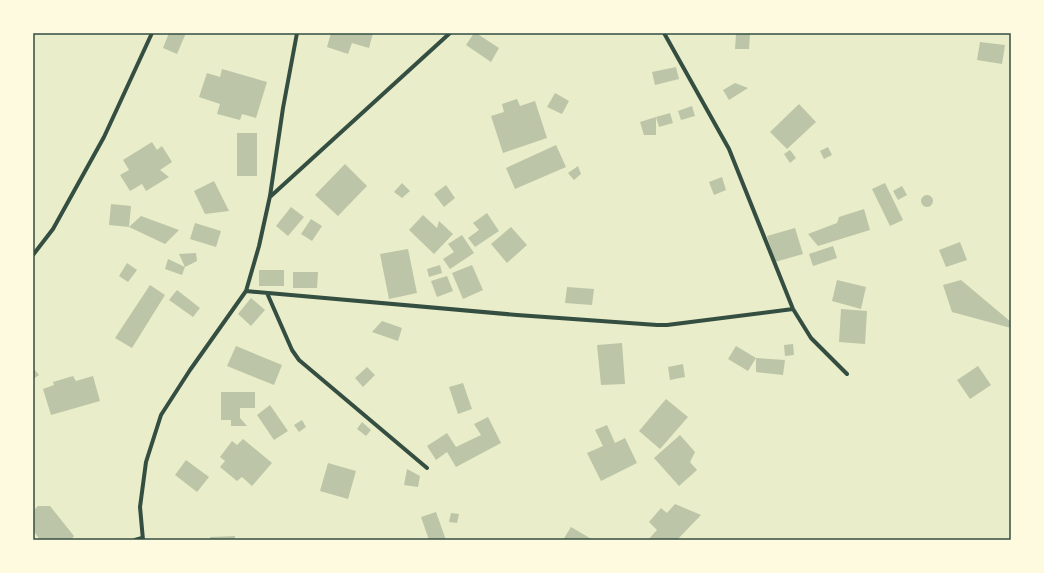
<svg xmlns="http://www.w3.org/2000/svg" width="1044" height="573" viewBox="0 0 1044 573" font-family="'Playfair Display',serif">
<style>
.building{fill:#bcc5a7}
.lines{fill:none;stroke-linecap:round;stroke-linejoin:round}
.minor{stroke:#344e41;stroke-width:4}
.neatline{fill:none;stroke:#344e41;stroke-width:1.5}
</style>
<rect width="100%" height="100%" fill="#e9edc9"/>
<path class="building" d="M 169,33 L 186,33 L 177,54 L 163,48 Z
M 331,33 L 373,33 L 369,48 L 352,43 L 348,54 L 327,47 Z
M 474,33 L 476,33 L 499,48 L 491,62 L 466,45 Z
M 736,34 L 750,34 L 749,49 L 735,49 Z
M 980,42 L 1005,45 L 1002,64 L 977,60 Z
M 676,67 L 679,79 L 655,85 L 652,72 Z
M 222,69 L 267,82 L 256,118 L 242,114 L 240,120 L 217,114 L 220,104 L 199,97 L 207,73 L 220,77 Z
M 735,83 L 748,88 L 729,100 L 723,90 Z
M 555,93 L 569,101 L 562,114 L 547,107 Z
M 517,99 L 520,106 L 535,101 L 547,138 L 503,153 L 491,116 L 504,112 L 502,104 Z
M 799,104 L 816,122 L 787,149 L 770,132 Z
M 692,106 L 695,116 L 681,120 L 678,111 Z
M 670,113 L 673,123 L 659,127 L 656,117 Z
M 656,117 L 656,135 L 644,135 L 640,122 Z
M 237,133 L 257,133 L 257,176 L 237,176 Z
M 152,142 L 157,150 L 162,146 L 172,162 L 160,170 L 169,177 L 146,191 L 142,184 L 130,191 L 120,175 L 129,170 L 123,160 Z
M 556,145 L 566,167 L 515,189 L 506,168 Z
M 828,147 L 832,155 L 824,159 L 820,151 Z
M 790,150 L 796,158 L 790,163 L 784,154 Z
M 345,164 L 367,186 L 338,216 L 315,195 Z
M 578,166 L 581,174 L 574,180 L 568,173 Z
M 722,177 L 726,190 L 714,195 L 709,182 Z
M 214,181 L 229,211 L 205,214 L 194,191 Z
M 402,183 L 410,191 L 402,198 L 394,192 Z
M 885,183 L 903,220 L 890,226 L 872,189 Z
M 446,185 L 455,198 L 444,207 L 434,194 Z
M 902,186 L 907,195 L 898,200 L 893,191 Z
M921 201a6 6 0 1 1 12 0a6 6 0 1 1-12 0Z
M 111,204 L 131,206 L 129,227 L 141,216 L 179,230 L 165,244 L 129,227 L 109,225 Z
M 291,207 L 304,217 L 288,236 L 276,226 Z
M 864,209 L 870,230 L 818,246 L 808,234 L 837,223 L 839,217 Z
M 487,213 L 499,231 L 475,247 L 468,238 L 479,230 L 473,223 Z
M 423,215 L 437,228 L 439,221 L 453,234 L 434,254 L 409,230 Z
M 311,219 L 322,226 L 312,241 L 301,234 Z
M 195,223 L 221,231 L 216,247 L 190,239 Z
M 511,227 L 527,245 L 507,263 L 491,244 Z
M 795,228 L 803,254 L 775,262 L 767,236 Z
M 462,235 L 474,253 L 450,269 L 443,259 L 454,252 L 448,244 Z
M 960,242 L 967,260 L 946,267 L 939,250 Z
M 833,246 L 837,258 L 813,266 L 809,254 Z
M 408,249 L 417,293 L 389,299 L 380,254 Z
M 196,253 L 197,261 L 185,267 L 179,254 Z
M 168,259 L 185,267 L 182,275 L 165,269 Z
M 127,263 L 137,270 L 128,282 L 119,276 Z
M 440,265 L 442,273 L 429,277 L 427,269 Z
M 472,265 L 483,290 L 463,299 L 452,273 Z
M 259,270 L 284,270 L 284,286 L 259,286 Z
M 293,272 L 318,272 L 317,288 L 293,288 Z
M 447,276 L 453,291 L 437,297 L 431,281 Z
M 837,280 L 866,287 L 861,309 L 832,301 Z
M 961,280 L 1011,322 L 1011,328 L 952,312 L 943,285 Z
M 150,285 L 165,295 L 132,348 L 115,338 Z
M 567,287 L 594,289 L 592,305 L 565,303 Z
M 177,290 L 200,308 L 193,317 L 169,300 Z
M 251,298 L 265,310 L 251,326 L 238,314 Z
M 841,309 L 867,311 L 865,344 L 839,342 Z
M 382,321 L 402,328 L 398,341 L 372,332 Z
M 622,343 L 625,384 L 601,385 L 597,345 Z
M 793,344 L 794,355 L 785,356 L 784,345 Z
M 236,346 L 282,365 L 274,385 L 227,366 Z
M 736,346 L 756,358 L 785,360 L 783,375 L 756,372 L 756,358 L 748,371 L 728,359 Z
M 683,364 L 685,377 L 670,380 L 668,367 Z
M 978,366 L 991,385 L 970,399 L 957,380 Z
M 367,367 L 375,375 L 363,387 L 355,378 Z
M 33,368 L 39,375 L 33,379 Z
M 73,376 L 76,381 L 93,376 L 100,401 L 51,415 L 43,389 L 54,385 L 53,382 Z
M 463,383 L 472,409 L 458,414 L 449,387 Z
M 221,392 L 255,392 L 255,408 L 240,408 L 240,418 L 247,426 L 231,426 L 231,420 L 221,420 Z
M 666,399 L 688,417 L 660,449 L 639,431 Z
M 270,405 L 288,431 L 274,440 L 257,415 Z
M 488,417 L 501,443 L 456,467 L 447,452 L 436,460 L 427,446 L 447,433 L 456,447 L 481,435 L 474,424 Z
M 302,420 L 306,427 L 299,432 L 294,425 Z
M 362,422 L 371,430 L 366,436 L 357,429 Z
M 607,425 L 615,443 L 625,438 L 637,463 L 601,481 L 587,453 L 603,446 L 595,430 Z
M 680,435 L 695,452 L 690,462 L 697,470 L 679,486 L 654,458 Z
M 243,439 L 272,463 L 252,486 L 242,477 L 237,481 L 220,467 L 225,461 L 220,457 L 232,441 L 237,445 Z
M 186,460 L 209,477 L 197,492 L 175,475 Z
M 328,463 L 356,471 L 348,499 L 320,491 Z
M 407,469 L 420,476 L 418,487 L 404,485 Z
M 675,504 L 701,515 L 677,540 L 648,540 L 657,530 L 649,522 L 661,508 L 667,513 Z
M 38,506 L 50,506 L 74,536 L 71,540 L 40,540 L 33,530 L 33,511 Z
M 436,512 L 446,540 L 429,540 L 421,517 Z
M 451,513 L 459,514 L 457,523 L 449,522 Z
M 571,527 L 593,540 L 563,540 Z
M 235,536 L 235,540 L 210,540 L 210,537 Z"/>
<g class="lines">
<path class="minor" d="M 664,33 L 729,149 L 793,309 L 811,338 L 847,374
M 271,196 L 450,33
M 33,255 L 53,229 L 104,137 L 152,33
M 246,291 L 517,315 L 657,325 L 667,325 L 793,309
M 267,293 L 292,350 L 299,360 L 427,468
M 135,540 L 142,538
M 143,540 L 140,507 L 146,462 L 161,415 L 190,370 L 246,291 L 259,246 L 270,196 L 283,108 L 297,33"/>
</g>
<rect width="1044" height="573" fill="none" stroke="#fefae0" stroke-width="68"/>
<rect x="34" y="34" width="976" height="505" class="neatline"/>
</svg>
